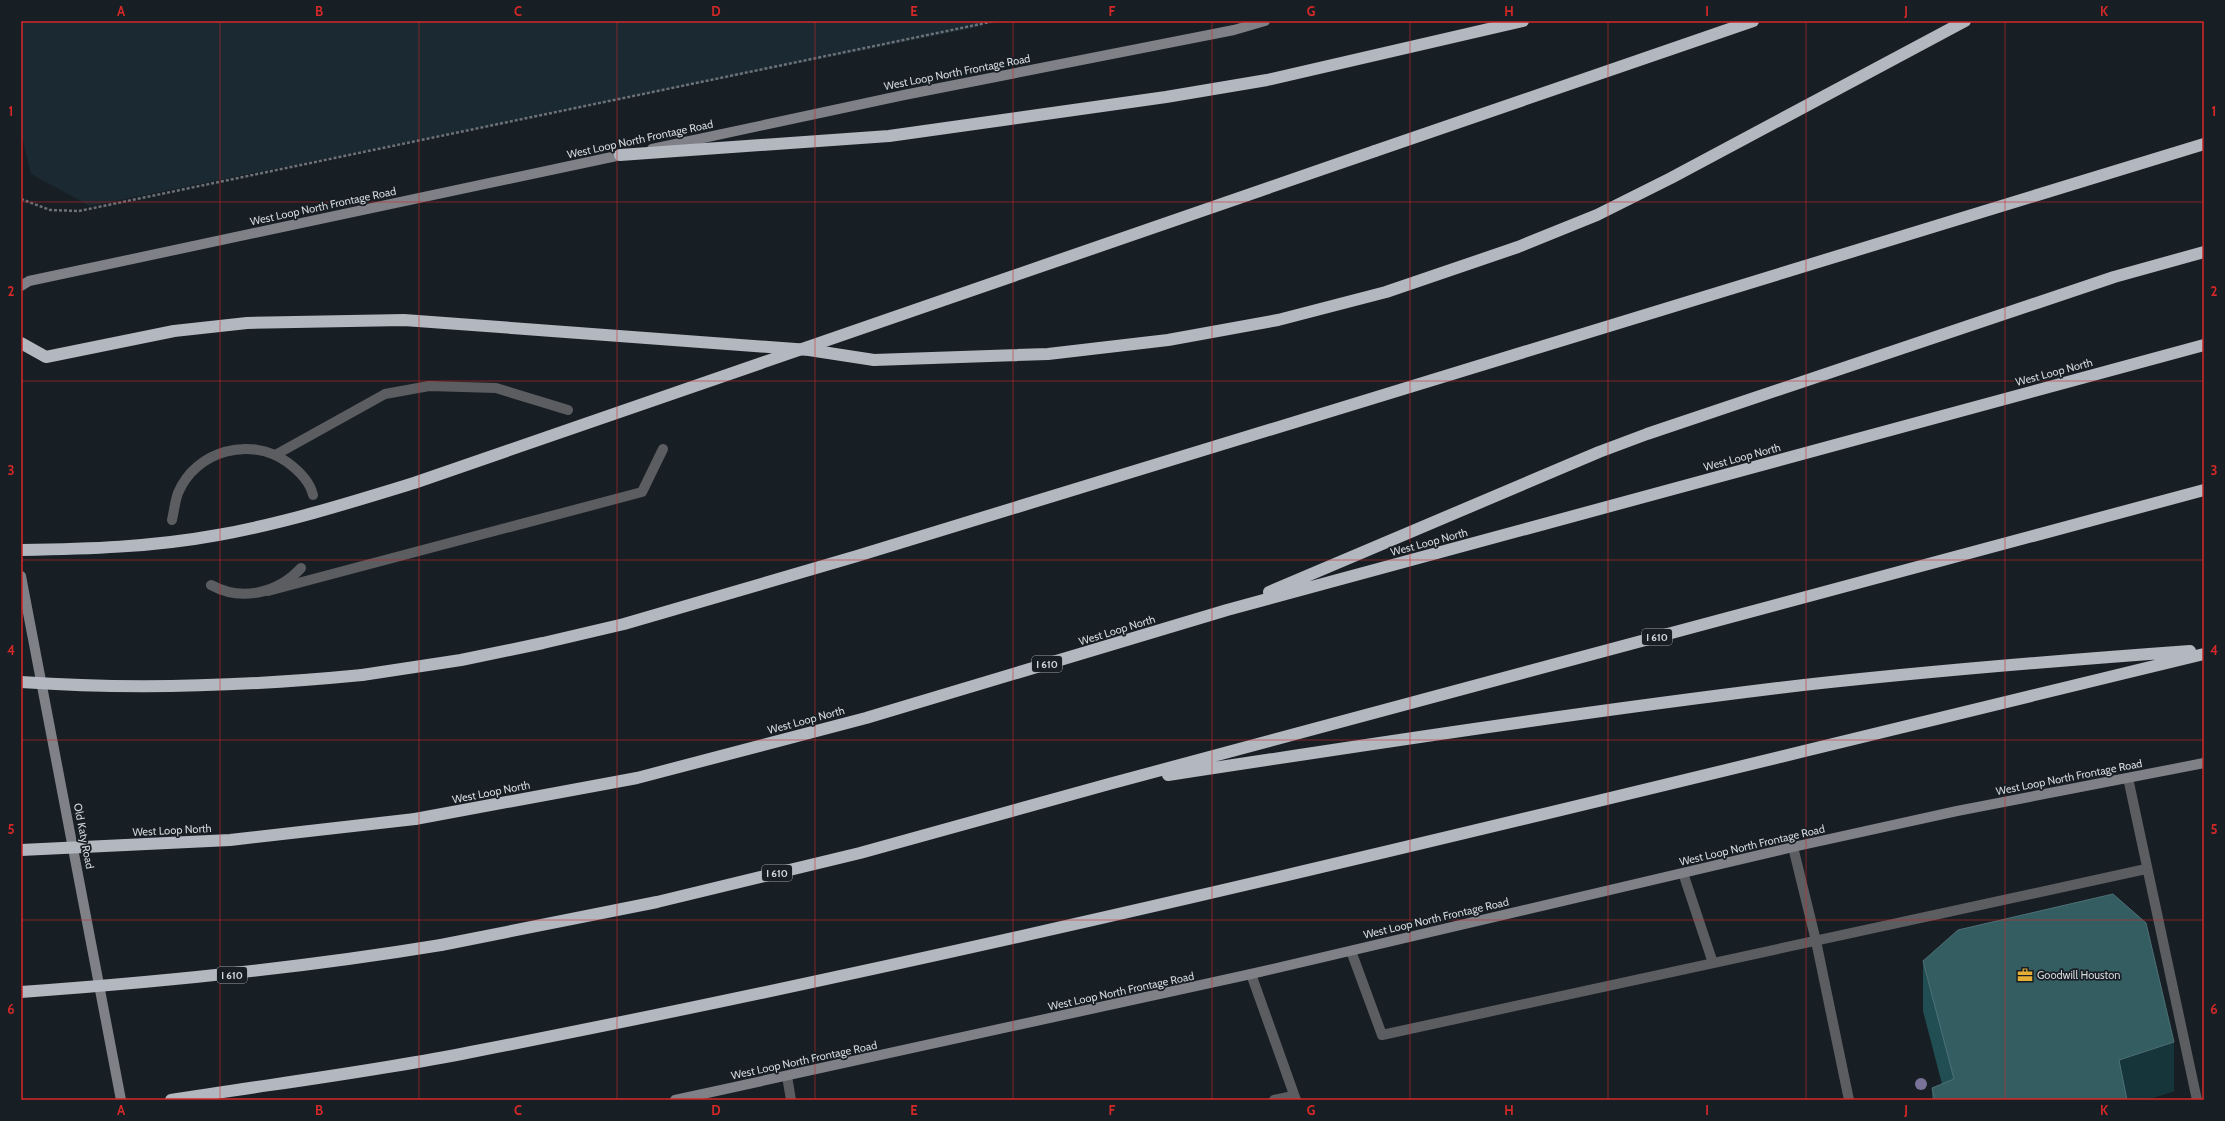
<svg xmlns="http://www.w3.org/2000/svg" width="2225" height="1121" viewBox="0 0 2225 1121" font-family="Cabin,sans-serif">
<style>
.built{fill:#1b2932}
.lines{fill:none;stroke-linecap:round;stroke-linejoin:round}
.path{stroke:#6b7176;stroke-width:2.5;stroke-dasharray:3 2;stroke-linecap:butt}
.lane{stroke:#5c5d61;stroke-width:10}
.secondary{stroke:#7f8187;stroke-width:10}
.highway{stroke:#b2b7c0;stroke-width:12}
.highway-bridge{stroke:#b2b7c0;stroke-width:12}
.tree{fill:#797299}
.wall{fill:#214e53}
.shaded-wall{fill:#16353a}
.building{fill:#345d62;stroke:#4d7075}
.grid{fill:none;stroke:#d62828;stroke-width:1;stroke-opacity:0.55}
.labels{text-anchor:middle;stroke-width:3.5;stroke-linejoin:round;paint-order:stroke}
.shield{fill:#181f24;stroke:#9aa0a4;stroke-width:1}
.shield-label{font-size:10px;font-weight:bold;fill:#d2d7db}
.street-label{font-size:11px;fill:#d2d7db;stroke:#181f24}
.poi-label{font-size:11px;fill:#d2d7db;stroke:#181f24;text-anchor:start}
.neatline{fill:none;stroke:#d62828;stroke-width:1.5}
.grid-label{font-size:13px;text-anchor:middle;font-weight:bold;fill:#d62828}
</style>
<rect width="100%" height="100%" fill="#181f24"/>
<path class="built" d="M 21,21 L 982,21 L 983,26 L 90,206 L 31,174 L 21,132 Z"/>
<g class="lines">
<path class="path" d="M 21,199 L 50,210 L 79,211 L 995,21"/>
<path class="lane" d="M 277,454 L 385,394 L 429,386 L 496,388 L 568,410
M 172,520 C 174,511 175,501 178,493 C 196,450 251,436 287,462 C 298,470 310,482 313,495
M 211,585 C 242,602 278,593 301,568
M 268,591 L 642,492 L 663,449
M 2128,778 L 2197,1100
M 1793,847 L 1816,941 L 1849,1100
M 1683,873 L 1713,963
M 1351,951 L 1382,1035 L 2146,869
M 1251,974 L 1296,1100
M 787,1076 L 791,1100
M 1274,1100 L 1293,1096"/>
<path class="secondary" d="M 652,149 L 904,95 L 1234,30 L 1265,21
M 21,286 L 29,281 L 626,154
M 21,576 L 121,1100
M 675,1100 L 1251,974 L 1793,847 L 1957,811 L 2204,763"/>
<path class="highway" d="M 1375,151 L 1753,21
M 620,155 L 889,136 L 1166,97 L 1267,80 L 1523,21
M 21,343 L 46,357 L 174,331 L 247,323 L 404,320 L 809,350 L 874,360 L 1048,354 L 1168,340 L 1278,320 L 1386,292 L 1518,247 L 1597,215 L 1671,178 L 1965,21
M 1269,592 L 1599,452 L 1647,434 L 2114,277 L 2204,252
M 362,675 L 461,660 L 543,643 L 624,624 L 857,556 L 2204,144
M 1168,775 C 1371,744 1574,713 1778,688 C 1915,672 2052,661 2190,651
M 415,819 L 637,778 L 866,718 L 1227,610 L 2204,345
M 441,945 L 657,902 L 860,853 L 1109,784 L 2204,490
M 171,1100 C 271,1084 372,1072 471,1052 C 1053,939 1628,793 2204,654"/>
<path class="highway-bridge" d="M 21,550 C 87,549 153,547 218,535 C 285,523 349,503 414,483 L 1375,151
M 21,682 C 135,690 249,686 362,675
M 21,850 L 230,840 L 415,819
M 21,992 C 163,982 301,968 441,945"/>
</g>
<circle class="tree" cx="1921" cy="1084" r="6"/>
<path class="wall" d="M 1923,961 L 2174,1091 L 2146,1100 L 1932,1100 L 1932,1088 L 1942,1084 L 1923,1011 Z"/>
<path class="shaded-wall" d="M 2174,1042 L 2174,1091 L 2146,1100 L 2119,1100 L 2119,1060 Z"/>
<path class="building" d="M 2113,894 L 2146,923 L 2174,1042 L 2119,1060 L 2127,1100 L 1935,1100 L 1932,1088 L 1954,1079 L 1923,961 L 1958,930 Z"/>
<path class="grid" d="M 220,21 L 220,1100M 419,21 L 419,1100M 617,21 L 617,1100M 815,21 L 815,1100M 1013,21 L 1013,1100M 1212,21 L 1212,1100M 1410,21 L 1410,1100M 1608,21 L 1608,1100M 1806,21 L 1806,1100M 2005,21 L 2005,1100M 21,202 L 2204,202M 21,381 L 2204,381M 21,560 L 2204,560M 21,740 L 2204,740M 21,920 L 2204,920"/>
<defs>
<g id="office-bare" transform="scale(1.2)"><path d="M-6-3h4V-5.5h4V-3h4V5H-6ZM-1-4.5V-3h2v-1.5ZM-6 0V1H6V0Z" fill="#e4ad35" stroke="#181f24" stroke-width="2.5" paint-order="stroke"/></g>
</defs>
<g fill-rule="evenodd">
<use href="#office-bare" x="2025" y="975"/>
</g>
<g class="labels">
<g class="shield">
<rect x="1642" y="629" width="30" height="16" rx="3"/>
<rect x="1032" y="656" width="30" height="16" rx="3"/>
<rect x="762" y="865" width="30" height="16" rx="3"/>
<rect x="217" y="967" width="30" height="16" rx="3"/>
</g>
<g class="shield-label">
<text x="1657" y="641">I 610</text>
<text x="1047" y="668">I 610</text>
<text x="777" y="877">I 610</text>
<text x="232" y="979">I 610</text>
</g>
<g class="street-label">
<text transform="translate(957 72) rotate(-11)" y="4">West Loop North Frontage Road</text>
<text transform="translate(640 139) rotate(-12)" y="4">West Loop North Frontage Road</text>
<text transform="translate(323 206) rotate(-12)" y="4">West Loop North Frontage Road</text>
<text transform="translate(2054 372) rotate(-15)" y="4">West Loop North</text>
<text transform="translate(1742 457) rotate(-15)" y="4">West Loop North</text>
<text transform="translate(1429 542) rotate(-15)" y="4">West Loop North</text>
<text transform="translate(1117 630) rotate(-17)" y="4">West Loop North</text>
<text transform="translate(806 720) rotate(-15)" y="4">West Loop North</text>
<text transform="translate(2069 777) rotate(-11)" y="4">West Loop North Frontage Road</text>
<text transform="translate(491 792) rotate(-11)" y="4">West Loop North</text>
<text transform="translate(172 830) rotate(-3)" y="4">West Loop North</text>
<text transform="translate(84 836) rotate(79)" y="4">Old Katy Road</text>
<text transform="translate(1752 845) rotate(-13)" y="4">West Loop North Frontage Road</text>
<text transform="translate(1436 918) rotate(-13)" y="4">West Loop North Frontage Road</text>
<text transform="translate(1121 991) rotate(-12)" y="4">West Loop North Frontage Road</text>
<text transform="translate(804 1060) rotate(-12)" y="4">West Loop North Frontage Road</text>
</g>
<g class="poi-label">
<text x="2037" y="979">Goodwill Houston</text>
</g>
</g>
<rect width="2225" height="1121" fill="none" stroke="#181f24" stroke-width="44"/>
<rect x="22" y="22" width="2181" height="1077" class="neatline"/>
<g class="grid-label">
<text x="121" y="16">A</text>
<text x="319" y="16">B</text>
<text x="518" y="16">C</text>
<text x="716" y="16">D</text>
<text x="914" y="16">E</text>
<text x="1112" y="16">F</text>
<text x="1311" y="16">G</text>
<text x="1509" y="16">H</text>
<text x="1707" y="16">I</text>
<text x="1906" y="16">J</text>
<text x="2104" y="16">K</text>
<text x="11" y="116">1</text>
<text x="2214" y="116">1</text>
<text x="11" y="296">2</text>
<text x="2214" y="296">2</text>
<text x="11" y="475">3</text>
<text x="2214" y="475">3</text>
<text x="11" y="655">4</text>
<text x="2214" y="655">4</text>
<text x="11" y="834">5</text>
<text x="2214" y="834">5</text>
<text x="11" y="1014">6</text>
<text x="2214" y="1014">6</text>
<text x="121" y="1115">A</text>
<text x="319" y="1115">B</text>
<text x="518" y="1115">C</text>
<text x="716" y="1115">D</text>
<text x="914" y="1115">E</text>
<text x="1112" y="1115">F</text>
<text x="1311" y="1115">G</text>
<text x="1509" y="1115">H</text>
<text x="1707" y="1115">I</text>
<text x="1906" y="1115">J</text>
<text x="2104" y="1115">K</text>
</g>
</svg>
